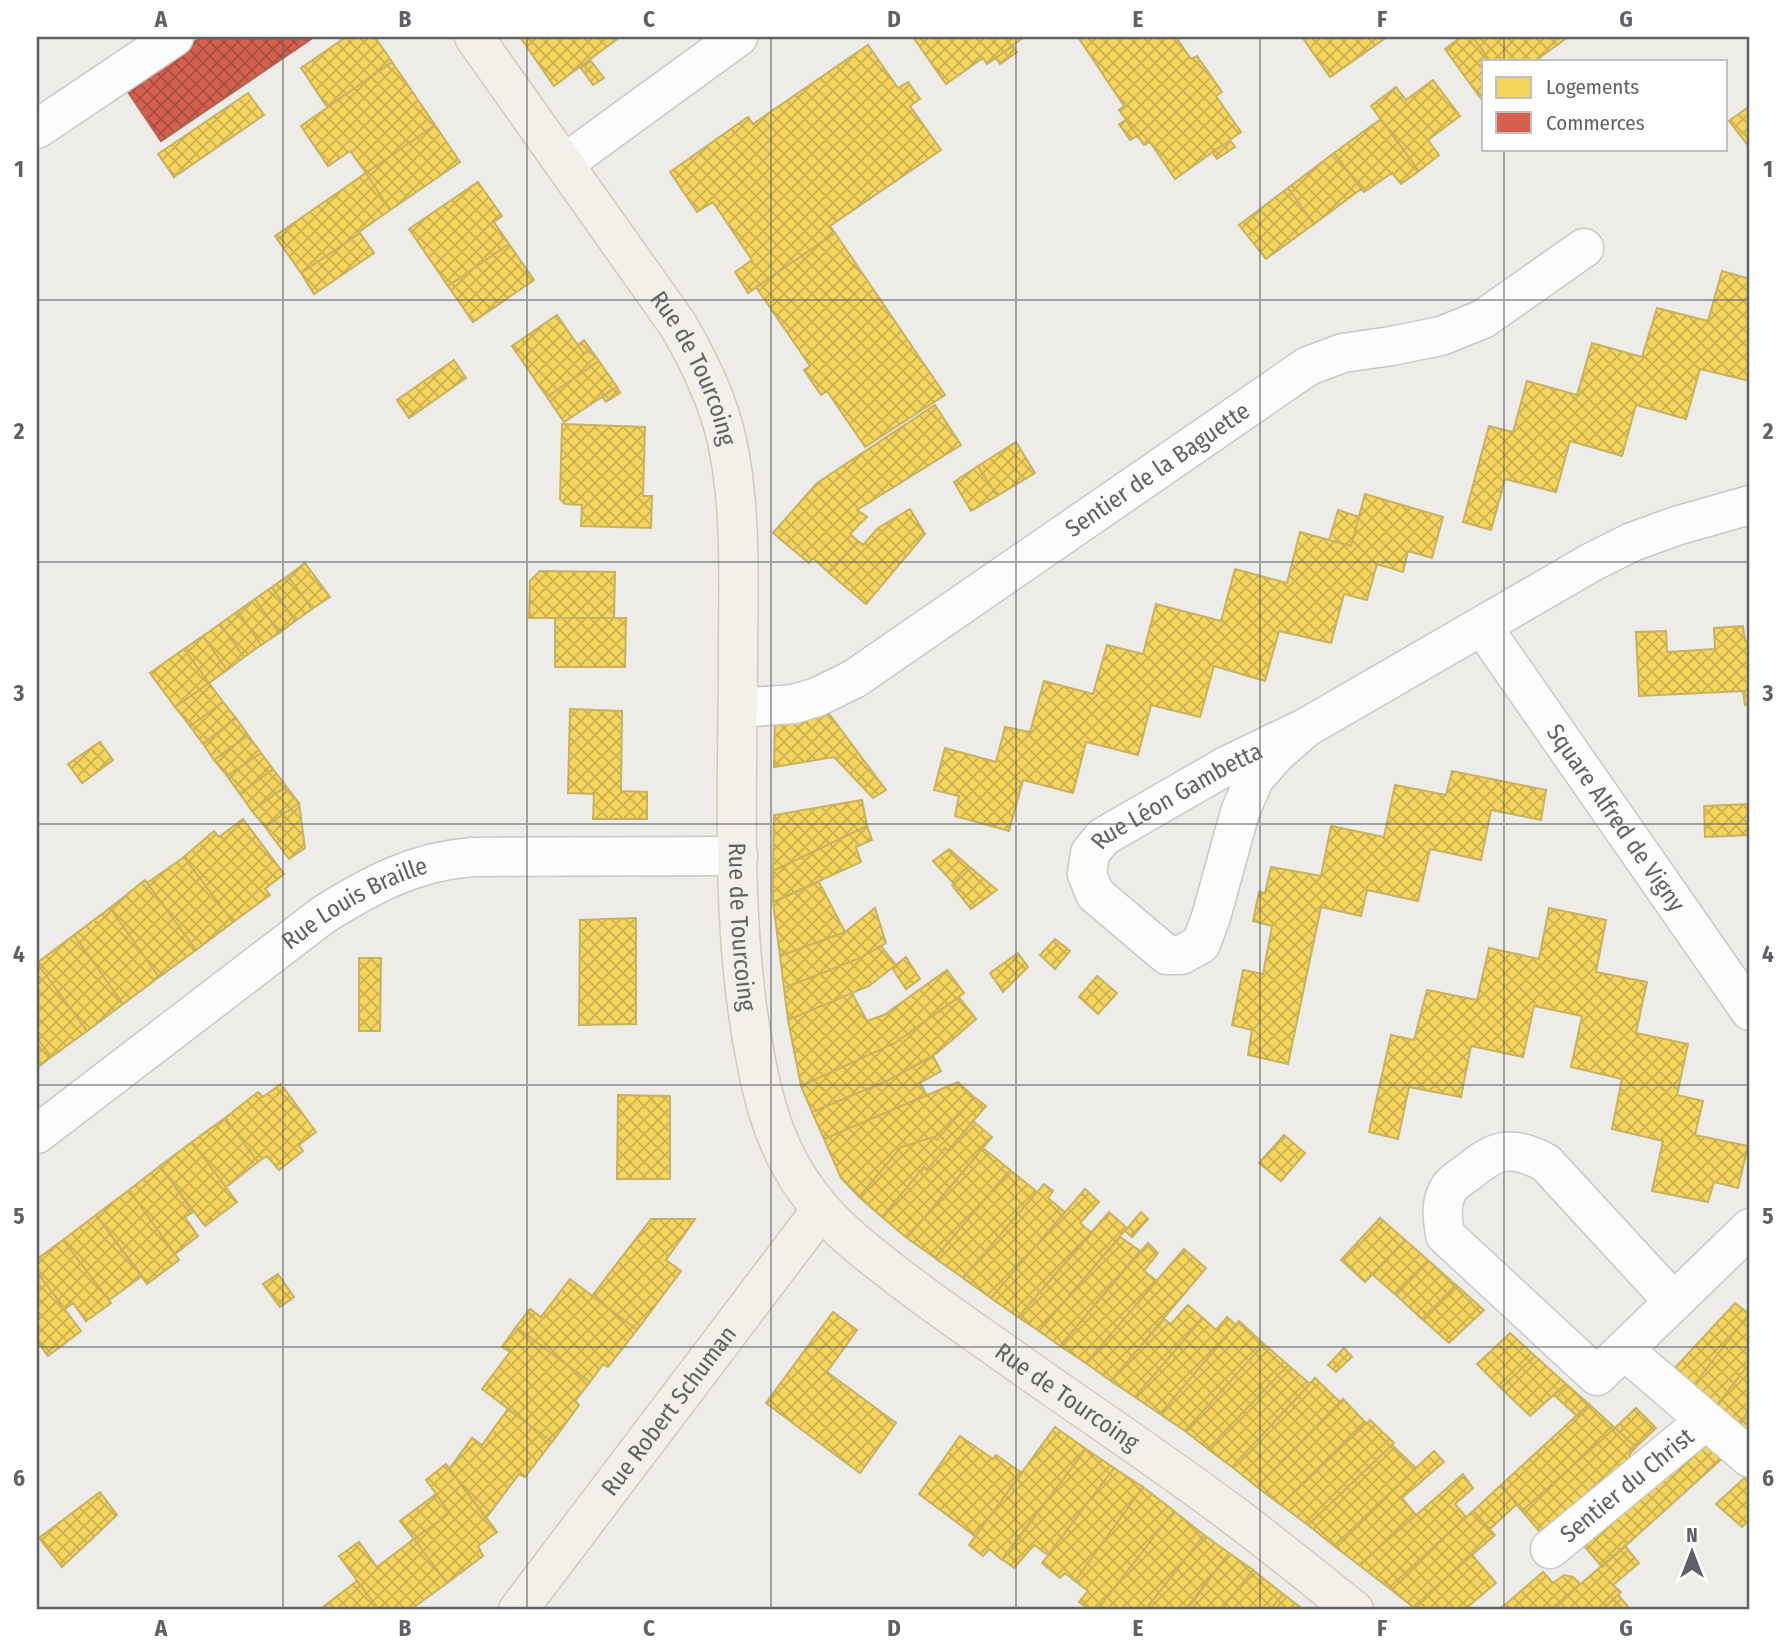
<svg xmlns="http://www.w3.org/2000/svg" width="1787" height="1647" viewBox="0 0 1787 1647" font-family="'Fira Sans Condensed',sans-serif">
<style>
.homes{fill:url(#homes-cross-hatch);stroke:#c8b25f;stroke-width:2}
.shops{fill:url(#shops-cross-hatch);stroke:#b26154;stroke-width:2}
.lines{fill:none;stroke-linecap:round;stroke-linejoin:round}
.minor-casing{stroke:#c7c8c8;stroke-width:41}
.major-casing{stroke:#d3cab8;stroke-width:41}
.minor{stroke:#fcfcfc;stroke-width:38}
.major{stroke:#f2f0e9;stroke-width:38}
.grid{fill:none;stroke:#5e6266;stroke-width:2;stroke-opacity:0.55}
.labels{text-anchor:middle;stroke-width:7;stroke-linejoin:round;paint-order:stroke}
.street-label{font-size:24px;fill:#5e6266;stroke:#fff}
.neatline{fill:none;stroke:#5e6266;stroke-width:2.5}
.grid-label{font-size:23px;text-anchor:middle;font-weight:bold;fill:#5e6266}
</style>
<defs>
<pattern id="homes-cross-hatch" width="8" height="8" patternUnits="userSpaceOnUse" patternTransform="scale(1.75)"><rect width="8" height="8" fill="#f6d55c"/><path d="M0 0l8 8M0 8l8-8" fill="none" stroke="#cab050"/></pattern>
<pattern id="shops-cross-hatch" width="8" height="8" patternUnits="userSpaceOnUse" patternTransform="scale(1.75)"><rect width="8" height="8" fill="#d6604d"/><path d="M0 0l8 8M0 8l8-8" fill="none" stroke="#a84f42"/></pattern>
</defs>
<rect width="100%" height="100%" fill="#edece8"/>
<path class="homes" d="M 346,37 L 375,37 L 392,62 L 327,107 L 301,68 Z
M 520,37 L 620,37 L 554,86 Z
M 913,37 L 1022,37 L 1023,38 L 987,64 L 983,58 L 946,84 Z
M 1078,37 L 1176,37 L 1191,59 L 1197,56 L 1222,92 L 1216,96 L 1241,132 L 1175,179 L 1150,142 L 1144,145 L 1119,110 L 1124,106 Z
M 1302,37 L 1387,37 L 1330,77 Z
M 1461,37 L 1473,37 L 1490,61 L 1484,61 L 1484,103 L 1445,49 Z
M 1473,37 L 1568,37 L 1535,61 L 1490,61 Z
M 868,45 L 898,88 L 908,82 L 920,99 L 910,106 L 941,150 L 830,226 L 835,233 L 748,293 L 735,272 L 752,260 L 713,202 L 697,212 L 670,172 L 748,117 L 753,124 Z
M 1013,46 L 1017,52 L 1000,64 L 996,58 Z
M 591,61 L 604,78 L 593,85 L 581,68 Z
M 392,62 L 435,125 L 366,173 L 350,151 L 328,166 L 301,126 Z
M 1433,80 L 1460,116 L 1428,140 L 1439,155 L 1419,171 L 1371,106 L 1396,87 L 1406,100 Z
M 248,93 L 264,115 L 174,177 L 158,154 Z
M 1750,106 L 1750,148 L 1729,121 Z
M 1381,119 L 1419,171 L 1401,184 L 1392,173 L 1364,192 L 1334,153 Z
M 1126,120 L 1137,136 L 1130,140 L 1119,124 Z
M 435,125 L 460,162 L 390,210 L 366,173 Z
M 1230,140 L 1235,147 L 1217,159 L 1212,152 Z
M 1334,153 L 1361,189 L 1314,224 L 1288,188 Z
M 366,173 L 390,210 L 359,232 L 360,233 L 301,273 L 275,236 Z
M 478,182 L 502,216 L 494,222 L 509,244 L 448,286 L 409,229 Z
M 1288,188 L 1314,224 L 1266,259 L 1239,225 Z
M 360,233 L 374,253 L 314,294 L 301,273 Z
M 835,233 L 945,395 L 865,447 L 827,391 L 821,395 L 804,370 L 810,366 L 756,287 Z
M 509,244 L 534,280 L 473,322 L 448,286 Z
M 1722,271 L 1750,279 L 1750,381 L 1700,369 L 1686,419 L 1636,405 L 1622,456 L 1570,441 L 1556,492 L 1505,479 L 1491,530 L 1463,522 L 1489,426 L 1513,432 L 1527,381 L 1577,395 L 1592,343 L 1642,357 L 1657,308 L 1708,321 Z
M 557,315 L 584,354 L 591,350 L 599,361 L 547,397 L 512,346 Z
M 584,340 L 591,350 L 584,354 L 578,345 Z
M 454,360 L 466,378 L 409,418 L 397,400 Z
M 599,361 L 617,387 L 564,422 L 547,397 Z
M 617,387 L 620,393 L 606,402 L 602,396 Z
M 935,405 L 961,445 L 857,510 L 867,517 L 850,534 L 858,541 L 829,573 L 813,558 L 809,563 L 773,533 L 817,483 Z
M 562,424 L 645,427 L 643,496 L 652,496 L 651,528 L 581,526 L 582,505 L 565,504 L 560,499 Z
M 1016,442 L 1035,473 L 997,496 L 978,466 Z
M 978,466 L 997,496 L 971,511 L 954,482 Z
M 1365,494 L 1443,517 L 1432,558 L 1408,551 L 1403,572 L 1377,564 L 1367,600 L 1344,594 L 1331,643 L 1279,631 L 1265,681 L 1214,666 L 1200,717 L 1151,705 L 1138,755 L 1086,742 L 1073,793 L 1023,780 L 1009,831 L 955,816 L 959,796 L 934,790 L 945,748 L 996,762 L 1005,727 L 1030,732 L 1044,681 L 1093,694 L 1107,645 L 1143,654 L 1156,604 L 1221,621 L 1235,569 L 1287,583 L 1300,532 L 1351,546 Z
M 910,509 L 925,534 L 866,604 L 829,573 L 858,541 L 863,545 L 878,528 Z
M 1338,510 L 1359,517 L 1351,546 L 1329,540 Z
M 305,563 L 330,597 L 312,609 L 288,576 Z
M 540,571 L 615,572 L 614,618 L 529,618 L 530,581 Z
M 288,576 L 312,609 L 295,621 L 272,587 Z
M 272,587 L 295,621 L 279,633 L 255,599 Z
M 255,599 L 279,633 L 261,645 L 238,611 Z
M 238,611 L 261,645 L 244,657 L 220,624 Z
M 555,618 L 626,618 L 625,667 L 555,667 Z
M 220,624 L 244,657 L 227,670 L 203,636 Z
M 1743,626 L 1745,641 L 1750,640 L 1750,704 L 1745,705 L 1743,691 L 1639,696 L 1636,632 L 1666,631 L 1667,652 L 1715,649 L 1714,628 Z
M 203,636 L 227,670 L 209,683 L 184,649 Z
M 184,649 L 209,683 L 175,707 L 150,673 Z
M 209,683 L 223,702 L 190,726 L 175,707 Z
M 223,702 L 236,718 L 203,744 L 190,726 Z
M 570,709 L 622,711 L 621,791 L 647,792 L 647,819 L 593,819 L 594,794 L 568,793 Z
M 827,711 L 886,790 L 873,798 L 834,757 L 774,767 L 775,720 Z
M 236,718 L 248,735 L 214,760 L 203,744 Z
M 248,735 L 261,753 L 227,776 L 214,760 Z
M 100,742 L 113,760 L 82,783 L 68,764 Z
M 261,753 L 273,769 L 240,794 L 227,776 Z
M 273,769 L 286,786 L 252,811 L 240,794 Z
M 1452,771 L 1546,790 L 1541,820 L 1491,810 L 1481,860 L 1430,849 L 1418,901 L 1367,890 L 1361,916 L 1321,907 L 1288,1064 L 1248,1055 L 1252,1030 L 1232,1025 L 1243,970 L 1263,974 L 1272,926 L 1253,921 L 1259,892 L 1265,893 L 1271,867 L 1321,876 L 1331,826 L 1384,837 L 1395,785 L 1446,795 Z
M 286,786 L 299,803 L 265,827 L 252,811 Z
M 862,800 L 867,826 L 773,871 L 774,815 Z
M 299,803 L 305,848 L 289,859 L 265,827 Z
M 1750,804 L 1750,835 L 1705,837 L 1704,806 Z
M 243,819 L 284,874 L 265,889 L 270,895 L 233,922 L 184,857 L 214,831 L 219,837 Z
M 867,826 L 872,840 L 856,847 L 861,862 L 773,902 L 773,871 Z
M 949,849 L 971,868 L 954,884 L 933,861 Z
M 184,857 L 233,922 L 196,950 L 147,883 Z
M 971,868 L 997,890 L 971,909 L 952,885 Z
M 145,880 L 196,950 L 159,977 L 110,908 Z
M 819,882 L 845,932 L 780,956 L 773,902 Z
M 110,908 L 159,977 L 123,1004 L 74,935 Z
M 875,908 L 886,943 L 860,958 L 784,988 L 780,956 L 845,932 Z
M 1549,908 L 1606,920 L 1596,972 L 1647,982 L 1636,1033 L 1688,1044 L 1677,1095 L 1703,1101 L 1695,1135 L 1748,1146 L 1738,1188 L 1714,1182 L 1708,1202 L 1652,1191 L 1663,1141 L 1612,1129 L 1622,1079 L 1571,1067 L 1582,1016 L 1534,1006 L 1523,1057 L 1471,1046 L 1461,1097 L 1409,1087 L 1398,1139 L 1369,1132 L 1391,1035 L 1414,1040 L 1427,990 L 1477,1000 L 1489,948 L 1539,959 Z
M 636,918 L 636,1024 L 579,1025 L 580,920 Z
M 74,935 L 123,1004 L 87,1031 L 37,963 Z
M 1055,939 L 1070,951 L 1055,969 L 1040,955 Z
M 881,946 L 896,965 L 892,968 L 869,986 L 788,1020 L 784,988 L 860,958 Z
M 1018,953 L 1028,967 L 1003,992 L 990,973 Z
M 906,957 L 920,979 L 906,989 L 892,968 Z
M 359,958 L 381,958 L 380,1031 L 359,1031 Z
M 37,963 L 87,1031 L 51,1057 L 37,1038 Z
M 947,970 L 964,993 L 895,1043 L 801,1086 L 788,1020 L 852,993 L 867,1021 L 884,1015 Z
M 1097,976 L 1117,993 L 1098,1014 L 1079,997 Z
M 959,997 L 976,1019 L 937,1053 L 889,1080 L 812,1112 L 801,1086 L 895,1043 Z
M 37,1038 L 51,1057 L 37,1068 Z
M 933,1056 L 941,1071 L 920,1083 L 927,1095 L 824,1139 L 812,1112 L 889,1080 Z
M 958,1082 L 974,1097 L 937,1140 L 933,1137 L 901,1147 L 859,1197 L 841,1178 L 824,1139 Z
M 281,1084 L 316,1132 L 299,1145 L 303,1151 L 279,1170 L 267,1156 L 258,1162 L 225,1118 L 258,1092 L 263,1097 Z
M 618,1095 L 670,1096 L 670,1179 L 617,1179 Z
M 974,1097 L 986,1106 L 948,1151 L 945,1148 L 927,1170 L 924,1167 L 882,1217 L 859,1197 L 901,1147 L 933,1137 L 937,1140 Z
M 225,1118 L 258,1162 L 226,1187 L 192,1142 Z
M 973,1121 L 992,1137 L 907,1238 L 882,1217 L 924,1167 L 927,1170 L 945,1148 L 948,1151 Z
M 1284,1135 L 1305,1153 L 1281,1181 L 1259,1163 Z
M 192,1142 L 237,1202 L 205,1226 L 160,1166 Z
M 983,1148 L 1010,1170 L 935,1258 L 907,1238 Z
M 160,1166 L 193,1212 L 185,1217 L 198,1236 L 175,1254 L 129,1190 Z
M 1010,1170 L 1037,1192 L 963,1278 L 935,1258 Z
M 1044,1184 L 1053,1191 L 1048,1198 L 1065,1212 L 991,1298 L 963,1278 Z
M 1085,1189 L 1099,1202 L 1080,1223 L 1092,1233 L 1018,1317 L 991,1298 Z
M 129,1190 L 179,1260 L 147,1284 L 96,1215 Z
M 1109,1212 L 1127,1228 L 1039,1331 L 1018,1317 Z
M 1141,1212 L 1148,1219 L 1132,1237 L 1125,1231 Z
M 96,1215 L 142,1276 L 109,1300 L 63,1240 Z
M 1380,1218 L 1405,1240 L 1365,1282 L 1341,1260 Z
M 651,1219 L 695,1219 L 666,1260 L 681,1271 L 637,1330 L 592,1296 Z
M 1120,1237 L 1140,1251 L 1060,1346 L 1039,1331 Z
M 63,1240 L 111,1303 L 86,1321 L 73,1303 L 65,1309 L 37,1272 L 37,1259 Z
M 1405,1240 L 1429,1261 L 1396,1295 L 1373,1275 Z
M 1148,1243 L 1158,1253 L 1144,1271 L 1157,1281 L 1086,1363 L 1060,1346 Z
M 1184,1249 L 1206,1268 L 1111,1381 L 1086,1363 Z
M 1429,1261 L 1456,1285 L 1422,1319 L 1396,1295 Z
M 37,1272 L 81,1331 L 48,1356 L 37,1341 Z
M 278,1274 L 294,1297 L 280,1307 L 263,1284 Z
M 570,1279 L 637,1330 L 608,1367 L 603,1364 L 590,1382 L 516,1327 L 530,1309 L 541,1317 Z
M 1456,1285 L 1484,1310 L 1449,1343 L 1422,1319 Z
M 1735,1303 L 1749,1314 L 1693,1386 L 1673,1370 Z
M 1188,1305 L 1203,1318 L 1135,1397 L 1111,1381 L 1164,1319 L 1171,1324 Z
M 833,1312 L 857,1330 L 827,1372 L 896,1423 L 860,1473 L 766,1403 Z
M 1750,1313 L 1750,1363 L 1716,1406 L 1693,1386 Z
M 1227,1317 L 1236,1325 L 1160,1414 L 1135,1397 L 1203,1318 L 1216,1330 Z
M 1239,1321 L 1264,1344 L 1185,1431 L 1160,1414 Z
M 516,1327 L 590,1382 L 575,1401 L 579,1405 L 552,1442 L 482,1389 L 510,1352 L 502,1347 Z
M 1510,1333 L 1535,1356 L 1501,1388 L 1477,1364 Z
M 1264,1344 L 1288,1365 L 1208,1449 L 1185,1431 Z
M 1344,1348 L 1352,1357 L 1336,1372 L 1328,1365 Z
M 1535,1356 L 1566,1384 L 1530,1416 L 1501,1388 Z
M 1750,1363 L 1750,1409 L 1738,1424 L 1716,1406 Z
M 1288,1365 L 1310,1384 L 1232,1467 L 1208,1449 Z
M 1315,1378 L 1340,1402 L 1257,1487 L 1232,1467 Z
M 1566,1384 L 1589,1404 L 1577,1416 L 1554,1395 Z
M 1343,1399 L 1366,1423 L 1281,1505 L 1257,1487 Z
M 1589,1404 L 1615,1428 L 1522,1511 L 1501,1485 Z
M 1636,1408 L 1656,1428 L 1636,1447 L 1615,1428 Z
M 508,1409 L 552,1442 L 525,1477 L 519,1474 L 486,1518 L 449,1469 L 472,1438 L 482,1445 Z
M 1750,1409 L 1750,1434 L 1738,1424 Z
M 1370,1420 L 1394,1443 L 1308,1525 L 1281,1505 Z
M 1055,1427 L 1086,1449 L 1002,1560 L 989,1549 L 983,1556 L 969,1545 Z
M 1615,1428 L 1636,1447 L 1629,1455 L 1635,1463 L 1546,1539 L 1522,1511 Z
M 1704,1434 L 1725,1456 L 1602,1567 L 1580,1541 Z
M 960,1436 L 993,1459 L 996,1455 L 1022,1473 L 975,1536 L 919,1494 Z
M 1392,1445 L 1416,1468 L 1334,1546 L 1308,1525 Z
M 1086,1449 L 1114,1468 L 1048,1555 L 1034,1545 L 1014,1568 L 1002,1559 Z
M 1434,1451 L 1444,1462 L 1402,1498 L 1416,1515 L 1359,1565 L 1334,1546 Z
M 446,1464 L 497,1532 L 478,1546 L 483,1556 L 447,1583 L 414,1539 L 450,1513 L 426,1480 Z
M 1114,1468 L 1143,1487 L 1075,1581 L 1065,1573 L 1060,1578 L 1042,1563 Z
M 1750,1473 L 1750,1519 L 1742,1527 L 1716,1504 Z
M 1463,1474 L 1473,1488 L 1455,1504 L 1466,1517 L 1389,1588 L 1359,1565 Z
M 1501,1485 L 1517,1504 L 1490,1529 L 1473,1511 Z
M 1143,1487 L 1174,1511 L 1101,1605 L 1095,1610 L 1090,1610 L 1079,1602 L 1088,1591 L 1075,1581 Z
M 100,1492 L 117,1515 L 62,1567 L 39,1538 Z
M 436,1494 L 450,1513 L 414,1539 L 400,1521 Z
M 1174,1511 L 1204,1535 L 1148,1607 L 1145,1610 L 1095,1610 L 1101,1605 Z
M 1473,1511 L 1495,1535 L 1413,1607 L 1389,1588 Z
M 1204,1535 L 1229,1553 L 1189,1607 L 1185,1610 L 1145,1610 Z
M 414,1539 L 447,1583 L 410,1610 L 379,1610 L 339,1556 L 359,1542 L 377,1567 Z
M 1625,1546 L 1639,1563 L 1613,1585 L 1621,1592 L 1602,1610 L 1550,1610 Z
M 1229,1553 L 1253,1570 L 1221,1610 L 1185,1610 Z
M 1472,1555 L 1496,1583 L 1464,1610 L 1418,1610 L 1413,1607 Z
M 1253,1570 L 1283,1594 L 1270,1610 L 1221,1610 Z
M 1543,1572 L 1553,1583 L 1564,1575 L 1573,1577 L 1580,1584 L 1550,1610 L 1499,1610 Z
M 357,1581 L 379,1610 L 319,1610 Z
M 1283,1594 L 1304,1610 L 1270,1610 Z
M 1618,1595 L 1631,1610 L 1605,1610 L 1603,1609 Z"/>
<path class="shops" d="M 201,37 L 314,37 L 161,141 L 126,89 Z"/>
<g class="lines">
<g class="minor-casing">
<g id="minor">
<path d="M 37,129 L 174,37"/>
<path d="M 565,163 L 738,37"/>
<path id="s1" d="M 1482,626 L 1750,1011"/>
<path id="s2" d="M 738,708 L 794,704 L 817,697 L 854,679 L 1308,366 L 1343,353 L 1391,346 L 1441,336 L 1483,319 L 1584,248"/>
<path id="s3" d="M 1307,727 L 1277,753 L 1254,779 L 1240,812 L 1211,917 L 1201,944 L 1181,955 L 1167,955 L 1095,894 L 1087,874 L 1090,853 L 1103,837 L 1226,766 L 1307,727 L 1592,562 L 1632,542 L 1676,526 L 1750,505"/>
<path id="s4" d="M 37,1134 L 323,915 C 371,885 415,861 473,857 L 738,856"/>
<path d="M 1674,1302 L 1546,1163 C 1511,1144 1496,1149 1467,1173 C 1460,1178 1450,1184 1447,1192 C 1440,1206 1443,1220 1445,1235 L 1597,1376 L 1750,1228"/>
<path d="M 1624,1350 L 1750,1458"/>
<path id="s5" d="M 1550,1549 L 1705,1421"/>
</g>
</g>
<g class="major-casing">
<g id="major">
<path id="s6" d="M 474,37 L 678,325 C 699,361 718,400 727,441 C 742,511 738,584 738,655 C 738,776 731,900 749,1020 C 758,1079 770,1142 807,1191 C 829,1222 857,1245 887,1268 C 932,1304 981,1336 1028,1370 C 1098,1419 1168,1466 1236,1517 C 1276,1547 1315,1579 1354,1610"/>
<path id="s7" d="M 518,1610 L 821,1210"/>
</g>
</g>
<use href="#minor" class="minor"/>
<use href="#major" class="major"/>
</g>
<path class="grid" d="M 283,37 L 283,1610M 527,37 L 527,1610M 771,37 L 771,1610M 1016,37 L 1016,1610M 1260,37 L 1260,1610M 1504,37 L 1504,61M 1504,149 L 1504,1610M 37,300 L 1750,300M 37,562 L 1750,562M 37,824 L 1750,824M 37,1085 L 1750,1085M 37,1347 L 1750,1347"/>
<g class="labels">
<g class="street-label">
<text dy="8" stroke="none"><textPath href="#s6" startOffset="399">Rue de Tourcoing</textPath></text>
<text dy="8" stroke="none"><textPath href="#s2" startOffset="490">Sentier de la Baguette</textPath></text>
<text dy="8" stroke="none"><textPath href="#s3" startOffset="527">Rue Léon Gambetta</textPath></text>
<text dy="8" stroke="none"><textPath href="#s1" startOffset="234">Square Alfred de Vigny</textPath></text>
<text dy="8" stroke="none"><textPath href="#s4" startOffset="394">Rue Louis Braille</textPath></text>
<text dy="8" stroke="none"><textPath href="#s6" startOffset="966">Rue de Tourcoing</textPath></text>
<text dy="8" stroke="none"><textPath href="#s6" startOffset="1575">Rue de Tourcoing</textPath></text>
<text dy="8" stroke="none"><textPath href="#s7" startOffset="250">Rue Robert Schuman</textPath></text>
<text dy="8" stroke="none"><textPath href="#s5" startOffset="100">Sentier du Christ</textPath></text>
</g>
</g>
<rect width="1787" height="1647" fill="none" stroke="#ffffff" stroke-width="77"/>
<rect x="1482" y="60" width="245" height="91" fill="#ffffff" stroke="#bfc0c2" stroke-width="2"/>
<rect x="1496" y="77" width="35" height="21" fill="#f6d55c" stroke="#bfc0c2" stroke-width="2"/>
<text x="1546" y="94" font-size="21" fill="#5e6266">Logements</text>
<rect x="1496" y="112" width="35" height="21" fill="#d6604d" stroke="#bfc0c2" stroke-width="2"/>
<text x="1546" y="130" font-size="21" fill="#5e6266">Commerces</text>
<g transform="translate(1692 1552)" stroke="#ffffff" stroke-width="5" paint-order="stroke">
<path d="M0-5L12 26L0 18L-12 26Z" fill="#5e6266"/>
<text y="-10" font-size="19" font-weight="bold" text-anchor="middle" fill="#5e6266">N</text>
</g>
<rect x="38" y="38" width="1710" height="1570" class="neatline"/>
<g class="grid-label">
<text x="161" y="27">A</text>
<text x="405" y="27">B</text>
<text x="649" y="27">C</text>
<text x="894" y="27">D</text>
<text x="1138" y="27">E</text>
<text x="1382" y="27">F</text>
<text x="1626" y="27">G</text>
<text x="19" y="177">1</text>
<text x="1768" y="177">1</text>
<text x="19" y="439">2</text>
<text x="1768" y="439">2</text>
<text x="19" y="701">3</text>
<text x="1768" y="701">3</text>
<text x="19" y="962">4</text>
<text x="1768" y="962">4</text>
<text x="19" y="1224">5</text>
<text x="1768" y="1224">5</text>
<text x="19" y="1486">6</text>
<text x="1768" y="1486">6</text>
<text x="161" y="1636">A</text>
<text x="405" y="1636">B</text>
<text x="649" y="1636">C</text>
<text x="894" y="1636">D</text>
<text x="1138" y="1636">E</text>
<text x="1382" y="1636">F</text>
<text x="1626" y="1636">G</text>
</g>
</svg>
